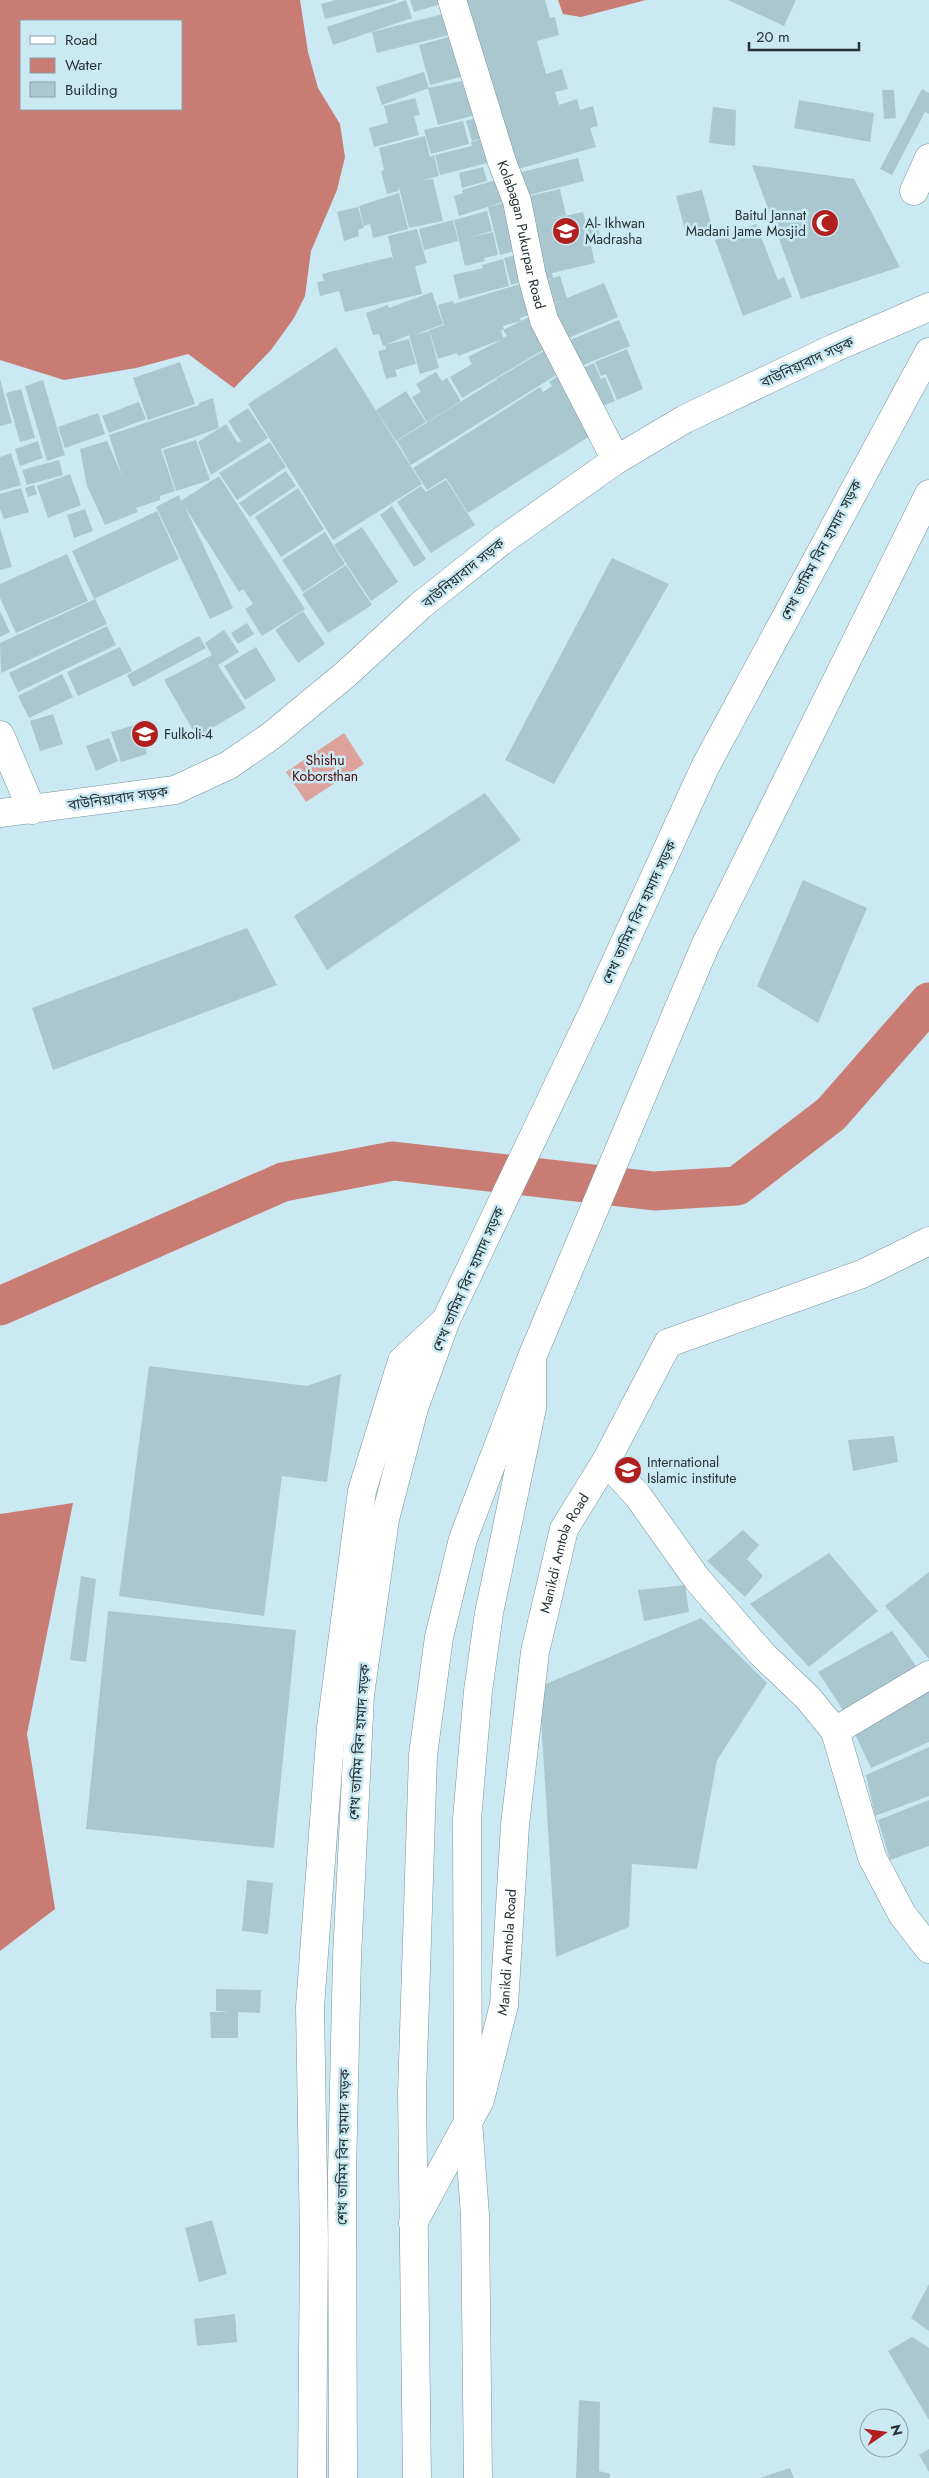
<svg xmlns="http://www.w3.org/2000/svg" width="929" height="2478" viewBox="0 0 929 2478" font-family="Jost,'Noto Sans Bengali',sans-serif">
<style>
.green{fill:#dda29b}
.water{fill:#c97c73;fill-rule:evenodd}
.lines{fill:none;stroke-linecap:round;stroke-linejoin:round}
.canal{stroke:#c97c73;stroke-width:39}
.building{fill:#aac7d0}
.pedestrian-casing{stroke:#79959d;stroke-width:29}
.minor-casing{stroke:#79959d;stroke-width:29}
.tertiary-casing{stroke:#79959d;stroke-width:29}
.secondary-casing{stroke:#79959d;stroke-width:29}
.primary-casing{stroke:#79959d;stroke-width:29}
.pedestrian{stroke:#fff;stroke-width:28}
.minor{stroke:#fff;stroke-width:28}
.tertiary{stroke:#fff;stroke-width:28}
.secondary{stroke:#fff;stroke-width:28}
.primary{stroke:#fff;stroke-width:28}
.labels{text-anchor:middle;stroke-width:5;stroke-linejoin:round;paint-order:stroke}
.poi-label{font-size:14px;fill:#263236;stroke:#cbe9f2;text-anchor:start}
.street-label{font-size:14px;fill:#263236;stroke:#cbe9f2}
.park-label{font-size:14px;fill:#500908;stroke:#cbe9f2}
</style>
<rect width="100%" height="100%" fill="#cbe9f2"/>
<path class="green" d="M 344,733 L 364,764 L 306,802 L 286,772 Z"/>
<path class="water" d="M 0,0 L 300,0 L 308,52 L 318,88 L 340,124 L 345,157 L 337,190 L 311,251 L 305,296 L 294,318 L 271,350 L 234,388 L 188,354 L 136,368 L 64,380 L 0,360 ZM 181,21 L 181,109 L 21,109 L 21,21 Z
M 558,0 L 646,0 L 581,17 L 563,14 Z
M 73,1503 L 27,1734 L 55,1909 L 0,1951 L 0,1514 Z"/>
<g class="lines">
<path class="canal" d="M 0,1306 L 283,1182 L 393,1161 L 654,1191 L 737,1186 L 831,1114 L 929,1002"/>
</g>
<path class="building" d="M 336,0 L 396,0 L 396,1 L 325,19 L 321,4 Z
M 406,0 L 412,18 L 333,45 L 327,27 Z
M 410,0 L 447,0 L 448,2 L 414,12 Z
M 458,0 L 545,0 L 550,18 L 555,17 L 559,35 L 537,41 L 546,74 L 562,69 L 568,89 L 555,92 L 559,105 L 577,99 L 580,110 L 593,106 L 598,126 L 590,128 L 596,147 L 508,172 Z
M 728,0 L 796,0 L 784,26 Z
M 443,14 L 449,35 L 377,53 L 372,32 Z
M 460,34 L 472,74 L 430,85 L 419,45 Z
M 424,72 L 429,88 L 382,105 L 376,87 Z
M 472,79 L 483,113 L 438,125 L 428,88 Z
M 922,89 L 929,93 L 929,114 L 925,112 L 892,175 L 880,169 Z
M 882,90 L 894,90 L 896,118 L 884,119 Z
M 415,98 L 420,115 L 414,116 L 419,135 L 374,147 L 369,128 L 388,123 L 384,106 Z
M 799,100 L 874,113 L 870,142 L 794,128 Z
M 713,107 L 736,110 L 735,146 L 709,143 Z
M 486,115 L 491,136 L 472,141 L 466,121 Z
M 463,121 L 469,144 L 431,154 L 424,130 Z
M 425,136 L 430,157 L 434,155 L 439,176 L 423,180 L 433,179 L 443,221 L 409,228 L 399,187 L 398,191 L 387,194 L 381,171 L 384,170 L 379,148 Z
M 492,136 L 499,160 L 440,175 L 435,155 L 472,146 L 471,142 Z
M 578,158 L 584,181 L 521,197 L 514,174 Z
M 752,165 L 854,179 L 900,267 L 801,299 Z
M 483,167 L 487,181 L 462,188 L 459,173 Z
M 506,177 L 512,199 L 459,216 L 454,196 L 463,193 L 462,190 Z
M 560,189 L 566,215 L 540,221 L 583,212 L 586,222 L 596,220 L 600,236 L 589,238 L 595,263 L 552,273 L 553,278 L 560,276 L 567,298 L 604,283 L 618,317 L 559,342 L 545,307 L 563,300 L 545,306 L 537,284 L 552,279 L 539,281 L 521,198 Z
M 702,190 L 712,227 L 686,234 L 676,196 Z
M 399,193 L 408,229 L 373,238 L 370,224 L 364,226 L 359,206 Z
M 515,200 L 525,248 L 500,255 L 488,207 Z
M 358,207 L 364,228 L 358,230 L 359,236 L 344,241 L 337,212 Z
M 487,211 L 492,231 L 467,238 L 493,232 L 498,255 L 484,258 L 485,261 L 465,266 L 454,220 Z
M 453,220 L 458,241 L 424,250 L 419,229 Z
M 756,224 L 778,280 L 784,277 L 792,297 L 743,316 L 715,240 Z
M 417,229 L 427,263 L 415,266 L 422,294 L 345,312 L 339,291 L 320,296 L 317,282 L 324,281 L 322,274 L 391,257 L 393,259 L 388,236 Z
M 524,253 L 531,279 L 511,285 L 504,258 Z
M 503,259 L 509,286 L 459,299 L 453,275 L 483,268 L 482,265 Z
M 530,281 L 539,312 L 520,318 L 521,321 L 503,326 L 504,329 L 501,330 L 503,338 L 507,336 L 503,330 L 537,313 L 553,344 L 462,398 L 450,377 L 472,364 L 468,357 L 503,339 L 458,356 L 457,353 L 438,359 L 429,330 L 444,325 L 438,305 L 453,301 L 454,304 Z
M 432,292 L 443,324 L 414,335 L 429,331 L 439,368 L 420,374 L 409,335 L 383,346 L 379,334 L 373,335 L 366,313 L 388,305 L 389,308 Z
M 619,320 L 630,346 L 571,370 L 560,344 Z
M 409,339 L 416,364 L 395,370 L 397,376 L 386,379 L 378,351 L 386,349 L 385,345 Z
M 552,346 L 566,369 L 411,465 L 397,441 L 496,380 L 503,391 L 496,379 Z
M 336,347 L 422,484 L 333,540 L 248,404 Z
M 627,349 L 643,389 L 617,400 L 606,374 L 601,376 L 595,362 Z
M 180,362 L 195,404 L 148,420 L 133,378 Z
M 594,363 L 601,379 L 605,377 L 615,401 L 588,412 L 572,373 Z
M 566,371 L 593,434 L 468,513 L 446,478 L 427,490 L 413,468 L 540,387 L 543,392 L 552,386 L 549,382 Z
M 436,372 L 442,381 L 447,378 L 461,401 L 427,422 L 412,397 L 421,392 L 416,384 Z
M 0,379 L 12,423 L 0,426 Z
M 43,380 L 65,455 L 47,461 L 25,386 Z
M 21,389 L 35,438 L 20,442 L 6,393 Z
M 406,391 L 426,422 L 396,441 L 376,410 Z
M 213,398 L 219,428 L 161,449 L 175,491 L 160,496 L 160,500 L 136,508 L 138,512 L 105,525 L 87,486 L 80,449 L 107,441 L 122,476 L 109,435 L 199,405 L 199,403 Z
M 139,402 L 146,419 L 109,433 L 102,416 Z
M 248,408 L 268,438 L 211,475 L 198,442 L 226,424 L 238,443 L 241,441 L 228,421 Z
M 98,413 L 105,434 L 65,448 L 58,427 Z
M 196,440 L 210,480 L 176,491 L 163,450 Z
M 38,441 L 43,458 L 20,466 L 15,449 Z
M 270,442 L 286,467 L 237,500 L 219,473 Z
M 11,453 L 21,485 L 0,491 L 0,457 Z
M 59,460 L 63,475 L 27,485 L 22,470 Z
M 286,471 L 296,486 L 250,517 L 239,503 Z
M 70,474 L 81,505 L 48,518 L 37,486 Z
M 219,476 L 305,609 L 262,636 L 245,609 L 253,604 L 243,589 L 239,592 L 185,507 L 233,608 L 210,619 L 156,507 L 179,495 L 181,501 Z
M 446,480 L 475,525 L 431,553 L 397,502 L 421,486 L 426,492 Z
M 34,485 L 37,494 L 28,497 L 25,488 Z
M 21,488 L 29,512 L 4,519 L 0,509 L 0,494 Z
M 298,488 L 324,529 L 281,557 L 255,517 Z
M 392,506 L 426,559 L 414,567 L 380,515 Z
M 85,509 L 93,531 L 74,538 L 67,515 Z
M 157,511 L 179,559 L 94,599 L 72,551 Z
M 362,527 L 398,582 L 371,601 L 334,545 Z
M 0,528 L 12,567 L 0,570 Z
M 325,532 L 345,564 L 303,592 L 282,560 Z
M 67,554 L 88,601 L 16,633 L 0,598 L 0,584 Z
M 612,558 L 669,584 L 554,784 L 505,760 Z
M 346,565 L 372,605 L 328,633 L 302,594 Z
M 95,599 L 107,624 L 1,673 L 0,643 Z
M 0,611 L 10,632 L 0,637 Z
M 303,611 L 325,644 L 298,663 L 275,630 Z
M 247,623 L 254,634 L 238,644 L 231,633 Z
M 107,626 L 116,645 L 18,692 L 9,673 Z
M 224,630 L 239,652 L 218,665 L 246,708 L 197,737 L 164,680 L 212,655 L 205,643 Z
M 199,636 L 206,648 L 133,687 L 127,675 Z
M 120,647 L 132,671 L 78,696 L 67,672 Z
M 256,647 L 276,680 L 245,700 L 224,666 Z
M 62,674 L 73,697 L 29,718 L 18,696 Z
M 53,714 L 63,744 L 40,751 L 30,721 Z
M 138,724 L 147,754 L 121,762 L 111,732 Z
M 109,738 L 118,761 L 96,771 L 86,746 Z
M 485,793 L 521,840 L 327,970 L 294,916 Z
M 803,880 L 867,908 L 818,1023 L 757,986 Z
M 247,928 L 277,985 L 53,1070 L 32,1008 Z
M 149,1366 L 307,1386 L 341,1374 L 327,1482 L 282,1476 L 264,1616 L 119,1596 Z
M 894,1436 L 898,1462 L 853,1471 L 848,1440 Z
M 743,1530 L 759,1545 L 747,1559 L 763,1576 L 745,1597 L 707,1561 Z
M 829,1553 L 878,1611 L 809,1667 L 750,1604 Z
M 929,1572 L 929,1659 L 885,1606 Z
M 81,1576 L 96,1579 L 86,1662 L 70,1660 Z
M 685,1585 L 689,1612 L 644,1621 L 638,1590 Z
M 108,1611 L 296,1630 L 274,1848 L 86,1829 Z
M 701,1618 L 767,1683 L 717,1760 L 697,1869 L 632,1864 L 629,1927 L 556,1957 L 539,1687 Z
M 892,1631 L 918,1669 L 845,1713 L 818,1672 Z
M 929,1688 L 929,1742 L 871,1768 L 854,1732 Z
M 929,1747 L 929,1796 L 875,1816 L 866,1775 Z
M 929,1800 L 929,1846 L 890,1860 L 878,1820 Z
M 247,1880 L 273,1883 L 268,1934 L 242,1931 Z
M 216,1989 L 261,1990 L 260,2013 L 238,2012 L 238,2038 L 211,2038 L 210,2012 L 231,2012 L 216,2011 Z
M 212,2220 L 227,2274 L 199,2282 L 185,2228 Z
M 929,2284 L 929,2331 L 911,2318 Z
M 235,2314 L 237,2342 L 197,2346 L 194,2319 Z
M 912,2337 L 929,2348 L 929,2420 L 888,2351 Z
M 579,2400 L 600,2402 L 599,2471 L 610,2474 L 610,2478 L 576,2478 Z
M 929,2449 L 929,2472 L 919,2455 Z
M 790,2468 L 794,2478 L 760,2478 Z"/>
<g class="lines">
<g class="pedestrian-casing">
<path id="pedestrian" d="M 914,191 L 929,158"/>
</g>
<g class="minor-casing">
<g id="minor">
<path id="s1" d="M 452,0 L 502,162 L 517,201 L 532,276 L 544,320 L 616,460"/>
<path d="M 0,735 L 32,810"/>
<path d="M 606,1461 L 668,1343 L 862,1274 L 929,1241"/>
<path d="M 835,1731 L 929,1675"/>
<path id="s2" d="M 413,2223 L 480,2100 L 504,2005 L 515,1825 L 535,1652 L 564,1529 L 606,1461 L 638,1496 L 697,1579 L 762,1654 L 808,1698 L 835,1731 L 872,1857 L 902,1914 L 929,1949"/>
</g>
</g>
<g class="tertiary-casing">
<path id="tertiary" d="M 0,813 L 175,790 L 229,765 L 271,736 L 346,674 L 420,606 L 503,540 L 616,460 L 685,419 L 834,348 L 929,307"/>
</g>
<g class="secondary-casing">
<path id="secondary" d="M 312,2478 L 314,2239 L 310,2007 L 331,1728 L 362,1491 L 402,1361 L 446,1320
M 478,2478 L 475,2215 L 468,2121 L 467,1819 L 478,1691 L 489,1613 L 532,1408 L 532,1359"/>
</g>
<g class="primary-casing">
<path id="primary" d="M 343,2478 L 342,2173 L 347,1957 L 360,1695 L 385,1519 L 414,1408 L 446,1320 L 592,1014 L 705,767 L 929,352
M 417,2478 L 412,2093 L 423,1755 L 439,1637 L 463,1539 L 532,1357 L 705,946 L 929,494"/>
</g>
<use href="#pedestrian" class="pedestrian"/>
<use href="#minor" class="minor"/>
<use href="#tertiary" class="tertiary"/>
<use href="#secondary" class="secondary"/>
<use href="#primary" class="primary"/>
</g>
<defs>
<g id="mosque-disc" transform="scale(1.4375)"><circle r="9.5" fill="#b1201f" stroke="#cbe9f2"/><path d="M3.5-4.9A6 6 0 1 0 3.5 4.9A5 5 0 1 1 3.5-4.9Z" fill="#fff"/></g>
<g id="school-disc" transform="scale(1.4375)"><circle r="9.5" fill="#b1201f" stroke="#cbe9f2"/><path d="M0-5L7-2L0 1L-7-2ZM-4 1L0 2.5L4 1V4Q0 6-4 4Z" fill="#fff"/></g>
</defs>
<g fill-rule="evenodd">
<use href="#mosque-disc" x="825" y="223"/>
<use href="#school-disc" x="566" y="231"/>
<use href="#school-disc" x="145" y="734"/>
<use href="#school-disc" x="628" y="1470"/>
</g>
<g class="labels">
<g class="poi-label">
<text x="806" y="220" text-anchor="end">Baitul Jannat<tspan x="806" dy="16">Madani Jame Mosjid</tspan></text>
<text x="585" y="228">Al- Ikhwan<tspan x="585" dy="16">Madrasha</tspan></text>
<text x="164" y="739">Fulkoli-4</text>
<text x="647" y="1467">International<tspan x="647" dy="16">Islamic institute</tspan></text>
</g>
<g class="street-label">
<text dy="5" stroke="none"><textPath href="#s1" startOffset="245">Kolabagan Pukurpar Road</textPath></text>
<text transform="translate(807 362) rotate(-25)" y="5">বাউনিয়াবাদ সড়ক</text>
<text transform="translate(821 550) rotate(-62)" y="5">শেখ তামিম বিন হামাদ সড়ক</text>
<text transform="translate(463 573) rotate(-39)" y="5">বাউনিয়াবাদ সড়ক</text>
<text transform="translate(118 798) rotate(-8)" y="5">বাউনিয়াবাদ সড়ক</text>
<text transform="translate(639 912) rotate(-65)" y="5">শেখ তামিম বিন হামাদ সড়ক</text>
<text transform="translate(468 1279) rotate(-66)" y="5">শেখ তামিম বিন হামাদ সড়ক</text>
<text dy="5" stroke="none"><textPath href="#s2" startOffset="696">Manikdi Amtola Road</textPath></text>
<text transform="translate(359 1742) rotate(-86)" y="5">শেখ তামিম বিন হামাদ সড়ক</text>
<text dy="5" stroke="none"><textPath href="#s2" startOffset="291">Manikdi Amtola Road</textPath></text>
<text transform="translate(343 2147) rotate(-89)" y="5">শেখ তামিম বিন হামাদ সড়ক</text>
</g>
<g class="park-label">
<text x="325" y="765">Shishu<tspan x="325" dy="16">Koborsthan</tspan></text>
</g>
</g>
<rect x="20" y="20" width="162" height="90" fill="#cbe9f2" stroke="#89a0a7"/>
<rect x="30" y="36" width="25" height="8" fill="#ffffff" stroke="#89a0a7"/>
<text x="65" y="45" font-size="15" fill="#263236">Road</text>
<rect x="30" y="58" width="25" height="15" fill="#c97c73" stroke="#89a0a7"/>
<text x="65" y="70" font-size="15" fill="#263236">Water</text>
<rect x="30" y="82" width="25" height="15" fill="#aac7d0" stroke="#89a0a7"/>
<text x="65" y="95" font-size="15" fill="#263236">Building</text>
<g transform="translate(884 2433) rotate(77)"><circle r="24" fill="#cbe9f2" stroke="#89a0a7"/>
<path d="M0-4L9 19L0 12L-9 19Z" fill="#b1201f"/>
<text y="-8" font-size="14" font-weight="bold" text-anchor="middle" fill="#263236">N</text>
</g>
<path d="M749 42v8h110v-8" fill="none" stroke="#263236" stroke-width="2.5"/>
<text x="756" y="42" font-size="15" fill="#263236" stroke="#cbe9f2" stroke-width="4" paint-order="stroke">20 m</text>
</svg>
